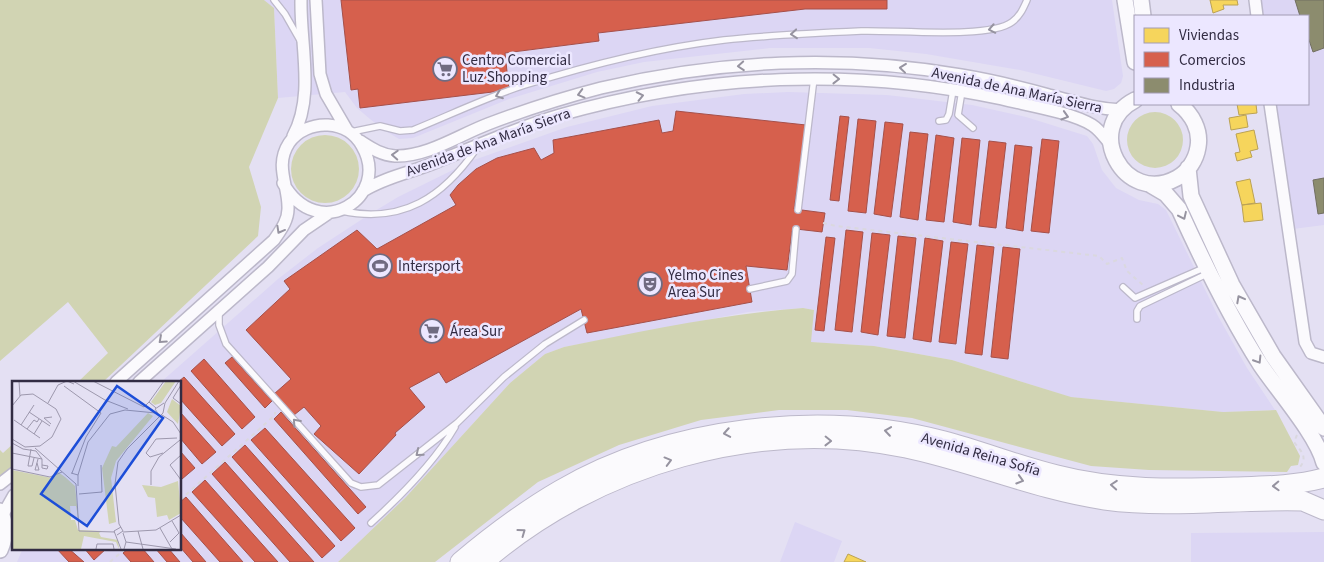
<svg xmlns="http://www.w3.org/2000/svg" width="1324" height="562" viewBox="0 0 1324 562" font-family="'Source Sans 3',sans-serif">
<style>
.built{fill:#dcd6f4}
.green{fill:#d1d4b3}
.homes{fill:#f6d55c;stroke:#bba254}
.shops{fill:#d6604d;stroke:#a5504a}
.industry{fill:#8c8c6e;stroke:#716f61}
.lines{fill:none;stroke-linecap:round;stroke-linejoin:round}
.service-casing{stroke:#bcb8ca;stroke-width:8}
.minor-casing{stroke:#bcb8ca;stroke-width:14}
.tertiary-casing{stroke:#bcb8ca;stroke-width:18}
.primary-casing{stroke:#bcb8ca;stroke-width:21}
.path{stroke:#dad8df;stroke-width:2;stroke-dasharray:4 4;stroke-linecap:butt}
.service{stroke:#fbfafd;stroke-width:5.5}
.minor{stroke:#fbfafd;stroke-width:11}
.tertiary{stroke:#fbfafd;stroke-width:15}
.primary{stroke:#fbfafd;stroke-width:19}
.oneway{stroke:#9693a0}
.labels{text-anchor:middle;stroke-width:5;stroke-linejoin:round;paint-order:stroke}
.poi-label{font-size:15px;fill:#322c43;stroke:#ece7ff;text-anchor:start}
.street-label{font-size:15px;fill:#322c43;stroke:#ece7ff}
.inset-road{fill:none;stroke:#9d98ad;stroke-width:1}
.view{fill:#1d4ed8;fill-opacity:0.15;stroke:#1d4ed8;stroke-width:2.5}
.inset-edge{fill:none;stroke:#322c43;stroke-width:2.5}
</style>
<rect width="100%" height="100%" fill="#e4e0f3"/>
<path class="built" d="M 264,0 L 1112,0 L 1123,76 L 1121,83 L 1114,89 L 1106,91 L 1020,70 L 926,54 L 869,48 L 770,48 L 644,62 L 597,72 L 509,99 L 413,138 L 399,139 L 384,130 L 370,119 L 357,108 L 345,92 L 278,98 L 274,8 Z
M 1261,0 L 1324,0 L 1324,225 L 1293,229 L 1276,104 L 1308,104 L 1308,16 L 1264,16 Z
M 788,92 L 887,95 L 972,105 L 1026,117 L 1087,136 L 1093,144 L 1102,170 L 1116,188 L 1139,200 L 1158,204 L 1166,210 L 1218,316 L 1247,368 L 1275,410 L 1223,412 L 1070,397 L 952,360 L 874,346 L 810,342 L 814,310 L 803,308 L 748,312 L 564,347 L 545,354 L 510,383 L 406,497 L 338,562 L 17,562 L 23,548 L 180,548 L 180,382 L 161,382 L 278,279 L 318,248 L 370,214 L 398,197 L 471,161 L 567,127 L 652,106 L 744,94 Z
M 795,522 L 842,541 L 834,562 L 780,562 Z
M 1324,532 L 1324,562 L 1191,562 L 1191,533 Z"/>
<path class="green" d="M 0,0 L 264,0 L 274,8 L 278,98 L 249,167 L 261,207 L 258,236 L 103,382 L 78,382 L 108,353 L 68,302 L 0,361 Z
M1127 140a28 28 0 1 1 56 0a28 28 0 1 1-56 0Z
M291 169a34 34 0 1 1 68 0a34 34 0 1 1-68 0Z
M 803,308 L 814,310 L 811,342 L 874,346 L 952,360 L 1071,397 L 1223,412 L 1276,410 L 1300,456 L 1298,465 L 1291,466 L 1287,472 L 1149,470 L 1091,466 L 912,418 L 847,410 L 779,410 L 701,420 L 619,445 L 538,482 L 435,562 L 338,562 L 406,497 L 510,383 L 545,354 L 564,347 C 643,331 722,314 803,308 Z
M 14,443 L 14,466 L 0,477 L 0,450 L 3,453 Z"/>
<path class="homes" d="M 1210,0 L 1237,0 L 1238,5 L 1223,5 L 1224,9 L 1213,13 Z
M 1237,104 L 1256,104 L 1257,113 L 1239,115 Z
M 1246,115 L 1248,127 L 1231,130 L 1229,118 Z
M 1254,130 L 1258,149 L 1250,151 L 1252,157 L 1237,161 L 1235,153 L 1240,152 L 1236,134 Z
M 1250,179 L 1255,203 L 1242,205 L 1236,182 Z
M 1261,203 L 1263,220 L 1244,222 L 1242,205 Z
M 848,554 L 866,562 L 844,562 Z"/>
<path class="shops" d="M 341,0 L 887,0 L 887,9 L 805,9 L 598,33 L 599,41 L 505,53 L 509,90 L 360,108 L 358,89 L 351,90 Z
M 676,111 L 806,125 L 794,209 L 825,213 L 822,232 L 796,229 L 792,231 L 787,270 L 746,266 L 752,302 L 587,333 L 581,309 L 446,383 L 439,372 L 409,388 L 425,407 L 395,433 L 396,435 L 359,474 L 314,434 L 321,426 L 304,407 L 294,415 L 274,394 L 291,379 L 246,330 L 290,289 L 284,281 L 357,230 L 377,249 L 456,205 L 450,195 L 458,185 L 476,169 L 497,158 L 534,148 L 541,160 L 554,153 L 553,140 L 659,120 L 662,133 L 673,131 Z
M 840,116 L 849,117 L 839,201 L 830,200 Z
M 858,119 L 876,121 L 866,213 L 848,211 Z
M 885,122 L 903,124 L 891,217 L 874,214 Z
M 910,132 L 928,134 L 918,220 L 900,217 Z
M 936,135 L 954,138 L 944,222 L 926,220 Z
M 962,138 L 980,140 L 971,225 L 953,222 Z
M 1042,139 L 1059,141 L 1049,233 L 1031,231 Z
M 989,141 L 1006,143 L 996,228 L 979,226 Z
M 1015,145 L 1032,147 L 1023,231 L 1006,228 Z
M 846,230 L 863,232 L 852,332 L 835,330 Z
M 872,233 L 890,235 L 878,335 L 861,332 Z
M 898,236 L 916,238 L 905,338 L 887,336 Z
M 826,237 L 835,238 L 824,331 L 815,330 Z
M 925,238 L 943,241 L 931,342 L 913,339 Z
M 951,242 L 968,244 L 956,344 L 939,342 Z
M 977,245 L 994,247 L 982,355 L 965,353 Z
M 1003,247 L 1020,249 L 1008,359 L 991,357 Z
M 232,357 L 272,401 L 265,408 L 225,363 Z
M 204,359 L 255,417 L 242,429 L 191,371 Z
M 184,377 L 235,434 L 222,446 L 180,399 L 178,382 Z
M 180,412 L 216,452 L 202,464 L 180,438 Z
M 281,412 L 366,507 L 358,514 L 274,419 Z
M 265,428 L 355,528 L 341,541 L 251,440 Z
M 245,445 L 335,546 L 322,558 L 232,457 Z
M 180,451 L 195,468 L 182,479 L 180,477 Z
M 225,462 L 314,562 L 290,562 L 212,474 Z
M 205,480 L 278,562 L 255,562 L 192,492 Z
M 186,497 L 243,562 L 220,562 L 180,517 L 180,502 Z
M 180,532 L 206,562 L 193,562 L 180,547 Z
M 56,548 L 68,548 L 84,562 L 69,562 Z
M 84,548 L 107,548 L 94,560 Z
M 129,548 L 142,548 L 154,562 L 131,562 L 123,553 Z
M 155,548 L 168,548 L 180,562 L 167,562 Z"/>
<path class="industry" d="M 1295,0 L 1324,0 L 1324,48 L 1313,52 L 1308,37 L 1308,16 L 1300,16 Z
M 1324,178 L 1324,213 L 1318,214 L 1313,180 Z"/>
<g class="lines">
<g class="service-casing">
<path id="service" d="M 274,0 L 285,14 L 301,42
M 962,91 L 958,115 L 973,128
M 939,121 L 946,120 L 949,114 L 953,90
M 351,132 L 380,126 L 400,131 L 413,130 C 450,115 487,97 525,85 C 589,65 657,48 724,40 C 770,35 817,33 863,31 C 896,30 990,39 1012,22 C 1020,16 1023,9 1027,0
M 798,210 L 814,78
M 342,211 C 403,224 443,197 477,148
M 1123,287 L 1135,298 L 1206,267
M 750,289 L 787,281 L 792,274 L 796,229
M 219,313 L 219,325 L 226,344 L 351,483 L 361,487 L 378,485 L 457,423 L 504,377 L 545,344 L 584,320
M 1137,319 L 1137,311 L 1140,306 L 1209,273
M 371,523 C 402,495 434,463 455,427"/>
</g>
<g class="minor-casing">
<path id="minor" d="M 316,0 L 320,74 L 326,94 L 347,130
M 1255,0 L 1257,16
M 1270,104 L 1305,342 L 1311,353 L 1324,357
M 293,136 C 315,96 300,44 301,0
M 360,141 C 371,148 381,155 395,156 C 427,157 459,135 488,124 C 525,110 562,98 601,88 C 718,60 842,54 961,75 C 991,80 1020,87 1049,95 C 1077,102 1093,109 1122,110
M 363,191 C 387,176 414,172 439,161 C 479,145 518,127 560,115 C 704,74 855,67 1002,99 C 1026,105 1071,112 1092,125 C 1100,130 1105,138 1111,145
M 116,382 L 274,240 C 280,231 288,221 288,209 C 289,186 274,166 289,143 C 297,131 313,124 328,125 C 342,126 355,133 362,146 C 392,197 318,245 283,183
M 139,382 L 268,267 L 304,230 L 329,213
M 0,484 L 14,473
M 2,516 L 14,495"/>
</g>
<g class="tertiary-casing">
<path id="tertiary" d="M 1125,0 L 1135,62
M 1141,0 L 1143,16
M 1135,100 C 1082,127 1124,207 1177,178 C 1188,172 1196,160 1198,147 C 1201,130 1192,114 1179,104
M 1188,168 L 1191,196 L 1232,285 L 1273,356 L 1324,428
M 1149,184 L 1166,194 L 1179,209 C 1203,262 1229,315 1260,364 C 1278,391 1317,435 1324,463
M 0,511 C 6,523 6,537 0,550"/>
</g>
<g class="primary-casing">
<path id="primary" d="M 460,562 C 492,535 524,511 560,490 C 670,426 821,409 944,441 C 982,451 1019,466 1057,475 C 1115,490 1175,489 1234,487 C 1265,486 1294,486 1324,478
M 484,562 C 596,465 759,417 906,448 C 973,462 1036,490 1105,500 C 1171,509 1237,499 1303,501 L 1324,510"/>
</g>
<path class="path" d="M 823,223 L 836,226 L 1099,256 L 1107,264 L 1122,258 L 1127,271 L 1143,285
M 1297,435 L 1294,442 C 1301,451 1308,457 1300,467
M 180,500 L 275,415 L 275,412
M 110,562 L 126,548"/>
<use href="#service" class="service"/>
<use href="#minor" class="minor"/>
<use href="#tertiary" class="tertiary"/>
<use href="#primary" class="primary"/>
</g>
<defs><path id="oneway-chevron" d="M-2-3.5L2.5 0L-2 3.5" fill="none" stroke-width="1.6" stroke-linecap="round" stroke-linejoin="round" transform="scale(1.25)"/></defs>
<g class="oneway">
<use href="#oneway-chevron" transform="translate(992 29) rotate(169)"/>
<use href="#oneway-chevron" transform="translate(794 34) rotate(175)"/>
<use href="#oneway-chevron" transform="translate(741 66) rotate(176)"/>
<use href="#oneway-chevron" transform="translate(903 68) rotate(-174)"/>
<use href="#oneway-chevron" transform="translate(836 79) rotate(1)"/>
<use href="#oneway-chevron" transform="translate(581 94) rotate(165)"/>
<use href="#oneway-chevron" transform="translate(499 95) rotate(159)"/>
<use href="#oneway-chevron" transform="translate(640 96) rotate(-12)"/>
<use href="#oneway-chevron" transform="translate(1065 116) rotate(17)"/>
<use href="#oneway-chevron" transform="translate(395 155) rotate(-177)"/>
<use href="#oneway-chevron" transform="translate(1183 216) rotate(65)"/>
<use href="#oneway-chevron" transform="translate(280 230) rotate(119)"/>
<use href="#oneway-chevron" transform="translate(1240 299) rotate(-118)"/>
<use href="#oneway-chevron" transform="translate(162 340) rotate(138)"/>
<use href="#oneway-chevron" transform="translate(1258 360) rotate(58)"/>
<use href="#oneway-chevron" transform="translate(296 422) rotate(-132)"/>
<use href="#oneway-chevron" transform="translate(888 431) rotate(-172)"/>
<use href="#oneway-chevron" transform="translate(727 433) rotate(170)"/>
<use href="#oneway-chevron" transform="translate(828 441) rotate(1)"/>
<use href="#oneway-chevron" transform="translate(419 453) rotate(141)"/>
<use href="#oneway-chevron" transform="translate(668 461) rotate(-15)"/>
<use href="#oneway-chevron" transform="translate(1020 480) rotate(17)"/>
<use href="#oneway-chevron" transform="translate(1114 485) rotate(-176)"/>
<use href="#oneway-chevron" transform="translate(1276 486) rotate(178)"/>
<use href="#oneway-chevron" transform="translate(522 532) rotate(-36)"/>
</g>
<defs>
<g id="supermarket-ring" transform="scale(1.25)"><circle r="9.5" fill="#ece7ff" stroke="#706b81" stroke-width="1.5"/><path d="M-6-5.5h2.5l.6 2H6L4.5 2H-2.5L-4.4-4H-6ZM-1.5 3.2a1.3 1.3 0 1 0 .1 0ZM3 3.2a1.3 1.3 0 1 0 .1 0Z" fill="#706b81"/></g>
<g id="stadium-ring" transform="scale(1.25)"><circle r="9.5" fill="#ece7ff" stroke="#706b81" stroke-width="1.5"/><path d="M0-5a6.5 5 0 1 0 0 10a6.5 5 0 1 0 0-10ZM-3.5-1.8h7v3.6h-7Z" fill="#706b81"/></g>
<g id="theatre-ring" transform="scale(1.25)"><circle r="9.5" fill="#ece7ff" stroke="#706b81" stroke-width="1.5"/><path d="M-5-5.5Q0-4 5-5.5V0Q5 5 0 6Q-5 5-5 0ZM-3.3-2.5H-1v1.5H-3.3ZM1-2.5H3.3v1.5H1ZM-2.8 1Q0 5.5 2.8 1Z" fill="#706b81"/></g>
</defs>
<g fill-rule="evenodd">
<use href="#supermarket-ring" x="445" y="69"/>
<use href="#stadium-ring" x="380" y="266"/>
<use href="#theatre-ring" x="650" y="284"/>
<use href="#supermarket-ring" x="432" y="331"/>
</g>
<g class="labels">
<g class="poi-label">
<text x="462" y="65">Centro Comercial<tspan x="462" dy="17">Luz Shopping</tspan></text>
<text x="398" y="271">Intersport</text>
<text x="668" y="280">Yelmo Cines<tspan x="668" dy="17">Area Sur</tspan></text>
<text x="450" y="336">Área Sur</text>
</g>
<g class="street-label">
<text transform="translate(1017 90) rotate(12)" y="5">Avenida de Ana María Sierra</text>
<text transform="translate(488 142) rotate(-20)" y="5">Avenida de Ana María Sierra</text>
<text transform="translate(981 454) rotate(16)" y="5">Avenida Reina Sofía</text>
</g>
</g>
<g transform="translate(12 381)">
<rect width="169" height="169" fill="#e4e0f3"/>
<path d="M 154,0 L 164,0 L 149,22 L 143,24 L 139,21 ZM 160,18 L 169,25 L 166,43 L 155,31 ZM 136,32 L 141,35 L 104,80 L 99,97 L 104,141 L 97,143 L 90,87 L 100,65 L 104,66 ZM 0,89 L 40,97 L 46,91 L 53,96 L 63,105 L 67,142 L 64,125 L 58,125 L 59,139 L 63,139 L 66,149 L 90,150 L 87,152 L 89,156 L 106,159 L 107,168 L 104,161 L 72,155 L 69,168 L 0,168 ZM 166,100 L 169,132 L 157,139 L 155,134 L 145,136 L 143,117 L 136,116 L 130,104 L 149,106 Z" fill="#d1d4b3"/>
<path class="inset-road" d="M 7,0 L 8,15M 61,0 L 93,19 L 116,28M 81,0 L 132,26 L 137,21 L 144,27M 169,4 L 161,17 L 169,23M 52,5 L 89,32 L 74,56 L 60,92M 137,21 L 152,0M 36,22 L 46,4 L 55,0 L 62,3M 0,25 L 9,14 L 21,13 L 44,28 L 49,38 L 40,56 L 28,65 L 13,66 L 0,58M 17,31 L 38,45M 147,34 L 143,28 L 152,22M 150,34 L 161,41 L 169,53M 2,39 L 28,57M 39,43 L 32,37 L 40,36M 9,44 L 22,24M 15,48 L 22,39 L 25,41 L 27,38M 22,53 L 30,40M 0,62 L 11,68 L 24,70 L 30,78 L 0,72M 23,67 L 64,103 L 67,150 L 103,151M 19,68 L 16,85 L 20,85 L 22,77M 151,72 L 138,76 L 134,72 L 144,58 L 165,57M 169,74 L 158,84 L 169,99M 30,78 L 30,87 L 35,88 L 36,85 L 30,84M 25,82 L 27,89 L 23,89 L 26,78M 0,88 L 38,96 L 50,91M 59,92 L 66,94 L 66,105M 66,94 L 76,61 L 98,33 L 113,29 L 144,32M 139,104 L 139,90 L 147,76 L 168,59M 67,113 L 90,111 L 89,84M 148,147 L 160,168M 126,150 L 131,168M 111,151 L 144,149 L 169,134M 111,152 L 114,161 L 112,168M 105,154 L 111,150 L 107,143 L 103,103 L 106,81 L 115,68 L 151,32 L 153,22 L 167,0M 114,161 L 164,168M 158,161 L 167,152 L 160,140M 84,168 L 85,163 L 101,163 L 102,168M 109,168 L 102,150 L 109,146"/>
<path class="view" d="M 105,5 L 151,37 L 75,145 L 29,113 Z"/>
<rect width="169" height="169" class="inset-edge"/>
</g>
<rect x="1134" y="15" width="175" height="90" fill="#ece7ff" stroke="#a29cb4"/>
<rect x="1144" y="28" width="25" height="15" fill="#f6d55c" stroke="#a29cb4"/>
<text x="1179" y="40" font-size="15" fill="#322c43">Viviendas</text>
<rect x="1144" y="52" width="25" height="15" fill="#d6604d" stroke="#a29cb4"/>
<text x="1179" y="65" font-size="15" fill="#322c43">Comercios</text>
<rect x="1144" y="78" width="25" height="15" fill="#8c8c6e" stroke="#a29cb4"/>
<text x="1179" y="90" font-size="15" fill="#322c43">Industria</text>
</svg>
